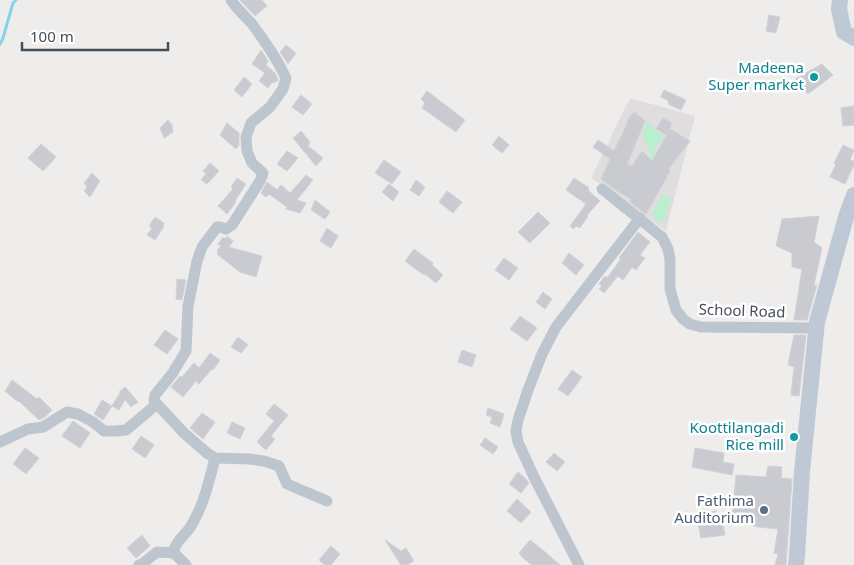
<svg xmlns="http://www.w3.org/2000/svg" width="854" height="565" viewBox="0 0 854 565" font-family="'Noto Sans',sans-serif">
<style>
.education{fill:#e0ddde}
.green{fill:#b9eecf}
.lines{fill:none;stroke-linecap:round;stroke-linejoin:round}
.stream{stroke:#86d2eb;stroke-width:3}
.building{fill:#c9cbd1;stroke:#d0d2d8}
.street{stroke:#bdc6cf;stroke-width:11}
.secondary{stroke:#bec9d5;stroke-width:16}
.culture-dot{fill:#0f9aa8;stroke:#fff;stroke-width:2}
.service-dot{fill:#5c6f8a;stroke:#fff;stroke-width:2}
.labels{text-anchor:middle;stroke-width:5;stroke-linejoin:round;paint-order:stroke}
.culture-label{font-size:15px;fill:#0d838f;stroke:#fff;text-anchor:end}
.street-label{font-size:15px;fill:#454f59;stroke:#fff}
.service-label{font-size:15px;fill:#4e5e75;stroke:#fff;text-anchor:end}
</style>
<rect width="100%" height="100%" fill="#efecec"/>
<path class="education" d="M 630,98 L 695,116 L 666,231 L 591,178 Z"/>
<path class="green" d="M 649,122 L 662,137 L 652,159 L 632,193 L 627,191 L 651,154 L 642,134 Z
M 661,195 L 672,199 L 662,223 L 652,216 Z"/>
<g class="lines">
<path class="stream" d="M 0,44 L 3,38 L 13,3 L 16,0"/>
</g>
<path class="building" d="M 240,0 L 262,0 L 267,6 L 255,16 Z
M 769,15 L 780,17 L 776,33 L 766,31 Z
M 286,45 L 296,53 L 288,64 L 280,52 Z
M 261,50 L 268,61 L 266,65 L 275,73 L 278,79 L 277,82 L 276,81 L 274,83 L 272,82 L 268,88 L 259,81 L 265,73 L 252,64 Z
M 822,64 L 833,75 L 808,94 L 795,79 Z
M 244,77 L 252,84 L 242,97 L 234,90 Z
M 664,90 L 686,100 L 681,110 L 668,104 L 669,101 L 661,97 Z
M 427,91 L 465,120 L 456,132 L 422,108 L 425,103 L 421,99 Z
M 301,95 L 312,104 L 303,115 L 292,107 Z
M 854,106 L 854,125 L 843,126 L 841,108 Z
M 634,112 L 645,121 L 627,164 L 632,166 L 642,151 L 652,161 L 670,129 L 690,141 L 668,170 L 670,171 L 646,214 L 630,202 L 631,199 L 617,191 L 601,179 L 610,159 L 593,147 L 598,140 L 614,151 L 628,122 L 627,121 Z
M 663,118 L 672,123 L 667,135 L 656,129 Z
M 168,120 L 172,125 L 173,132 L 164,138 L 160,128 Z
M 227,123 L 239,133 L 239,145 L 236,149 L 220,135 Z
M 301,131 L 310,142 L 308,146 L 323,158 L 316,166 L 293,138 Z
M 499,136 L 509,145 L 502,153 L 492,145 Z
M 41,144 L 56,157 L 43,171 L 28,158 Z
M 843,145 L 854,150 L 850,160 L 854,161 L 854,165 L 845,184 L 830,177 L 836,164 L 834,163 Z
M 287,151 L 298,158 L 287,171 L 277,164 Z
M 384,160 L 401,172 L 392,184 L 375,173 Z
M 210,163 L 219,171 L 207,184 L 201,180 L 206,174 L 203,171 Z
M 92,173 L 100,181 L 90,197 L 84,191 L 87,187 L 84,183 Z
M 306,175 L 313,180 L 297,200 L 306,203 L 300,213 L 286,209 L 287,207 L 269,194 L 266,197 L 261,193 L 267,182 L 277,190 L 281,185 L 290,193 Z
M 237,178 L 246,184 L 235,201 L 236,202 L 227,214 L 218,206 L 233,189 L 231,187 Z
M 574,178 L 589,188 L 588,190 L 600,201 L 587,215 L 588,216 L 580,228 L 577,226 L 573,229 L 570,226 L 586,204 L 566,190 Z
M 416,180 L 425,187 L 419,196 L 410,190 Z
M 389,184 L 399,192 L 393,201 L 382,192 Z
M 447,191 L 462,202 L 453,213 L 439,202 Z
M 315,200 L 330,212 L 325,219 L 311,210 Z
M 538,212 L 550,223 L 530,243 L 518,232 Z
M 819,216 L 814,242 L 822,248 L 814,285 L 817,285 L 807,320 L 794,320 L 802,269 L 792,267 L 792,253 L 776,246 L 782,219 Z
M 155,217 L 164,223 L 163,228 L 155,240 L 147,235 L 152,228 L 149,226 Z
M 327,228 L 338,236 L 331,248 L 320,241 Z
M 638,232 L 650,242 L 640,255 L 645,258 L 636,270 L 632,267 L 623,280 L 618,276 L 604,293 L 599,289 L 602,286 L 599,284 L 605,276 L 607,278 L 621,259 L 619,258 Z
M 227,236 L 233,241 L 229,247 L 262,256 L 256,277 L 240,272 L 217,254 L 218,252 L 217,251 L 221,246 L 218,244 L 223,237 L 225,239 Z
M 414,249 L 433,263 L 432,265 L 443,275 L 436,283 L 425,274 L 424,275 L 405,261 Z
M 569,253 L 584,265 L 576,275 L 562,263 Z
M 504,258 L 518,268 L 509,280 L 495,270 Z
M 177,279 L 186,280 L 182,300 L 176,299 Z
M 543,292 L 552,299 L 545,309 L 536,302 Z
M 520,316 L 537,328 L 527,341 L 510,329 Z
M 165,330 L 178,339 L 167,354 L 154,345 Z
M 794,335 L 806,335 L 799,396 L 791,395 L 794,367 L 788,365 Z
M 238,337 L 248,345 L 241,353 L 231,347 Z
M 462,350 L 476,355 L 472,367 L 458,362 Z
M 210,353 L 220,360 L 213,370 L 212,369 L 199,384 L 196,381 L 183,397 L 171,387 L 180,376 L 182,377 L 194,363 L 199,368 Z
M 572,370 L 582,377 L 568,396 L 558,389 Z
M 12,380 L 37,399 L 39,397 L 52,410 L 45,417 L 39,420 L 19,401 L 18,402 L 5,391 Z
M 125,387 L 138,402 L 131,407 L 125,400 L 119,410 L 112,406 L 120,393 L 119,392 Z
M 102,400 L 112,406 L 103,420 L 94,414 Z
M 274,404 L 288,415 L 271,436 L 275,439 L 266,450 L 257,442 L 274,421 L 266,414 Z
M 488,408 L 504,414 L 500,427 L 490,423 L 492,417 L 486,415 Z
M 202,413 L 215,422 L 203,439 L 190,428 Z
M 73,421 L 90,433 L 80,448 L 62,436 Z
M 232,422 L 245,428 L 240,439 L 227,433 Z
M 141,436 L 154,445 L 145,458 L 132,449 Z
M 485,438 L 498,447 L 493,454 L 480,445 Z
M 25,448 L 39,458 L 26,474 L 13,464 Z
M 695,448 L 724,453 L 723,462 L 734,464 L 732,475 L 692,467 Z
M 554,453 L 565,462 L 557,471 L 546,462 Z
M 768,466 L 782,467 L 781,478 L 792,479 L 786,565 L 775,565 L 778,554 L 774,553 L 778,529 L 758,527 L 732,520 L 736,475 L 766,477 Z
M 518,472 L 526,479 L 529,483 L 521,493 L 509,484 Z
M 517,499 L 531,512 L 521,523 L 507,511 Z
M 716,511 L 718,520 L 722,519 L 725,535 L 701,538 L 696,514 Z
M 142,535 L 150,546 L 136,558 L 127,548 Z
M 385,540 L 401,551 L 406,548 L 414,561 L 407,565 L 401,565 Z
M 530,540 L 544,551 L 560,565 L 532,565 L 522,557 L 519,553 Z
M 331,546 L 340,554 L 331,565 L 325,565 L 319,560 Z"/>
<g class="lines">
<path class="street" d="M 231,0 C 236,8 245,16 252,24 C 265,41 277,59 286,78 L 283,89 L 270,107 L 251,123 L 246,137 L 247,151 L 252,163 L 263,173 L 260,181 L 232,225 L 226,229 L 220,227 L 217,227 L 202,247 L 197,261 L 188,306 L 186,351 L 172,374 L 155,395 L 154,400 L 157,404 L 184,433 L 207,453 L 215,458 L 250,459 L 264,461 L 279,466 L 287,484 L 327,501
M 602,189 L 662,237 L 668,249 L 670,259 L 670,289 L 676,310 L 683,319 L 690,324 L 701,327 L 816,328
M 0,442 L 28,429 L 43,427 L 67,412 L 78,414 L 93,422 L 104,431 L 116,431 L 126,430 L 157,404
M 139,565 L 142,564 L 157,552 L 175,553
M 186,565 L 173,552 C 177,540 182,538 189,529 C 203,508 209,482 215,458
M 579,565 L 534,477 L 518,442 L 516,431 L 518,420 L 528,390 L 542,354 L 556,327 L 640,218"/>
<path class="secondary" d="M 840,0 L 839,9 L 844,32 L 854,38
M 796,565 L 797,556 L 802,471 L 817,322 L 846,217 L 854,195"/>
</g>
<g class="culture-dot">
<circle cx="814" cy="77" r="5"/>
<circle cx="794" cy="437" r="5"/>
</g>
<circle class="service-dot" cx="764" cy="510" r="5"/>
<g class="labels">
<g class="culture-label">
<text x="804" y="73">Madeena<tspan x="804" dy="17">Super market</tspan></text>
<text x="784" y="433">Koottilangadi<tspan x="784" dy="17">Rice mill</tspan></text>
</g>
<g class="street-label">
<text transform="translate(742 311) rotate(2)" y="5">School Road</text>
</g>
<g class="service-label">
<text x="754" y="506">Fathima<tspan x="754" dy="17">Auditorium</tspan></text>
</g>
</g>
<path d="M22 42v8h146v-8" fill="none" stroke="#454f59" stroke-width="2.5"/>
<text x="30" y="42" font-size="15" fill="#454f59" stroke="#ffffff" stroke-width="4" paint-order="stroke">100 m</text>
</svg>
